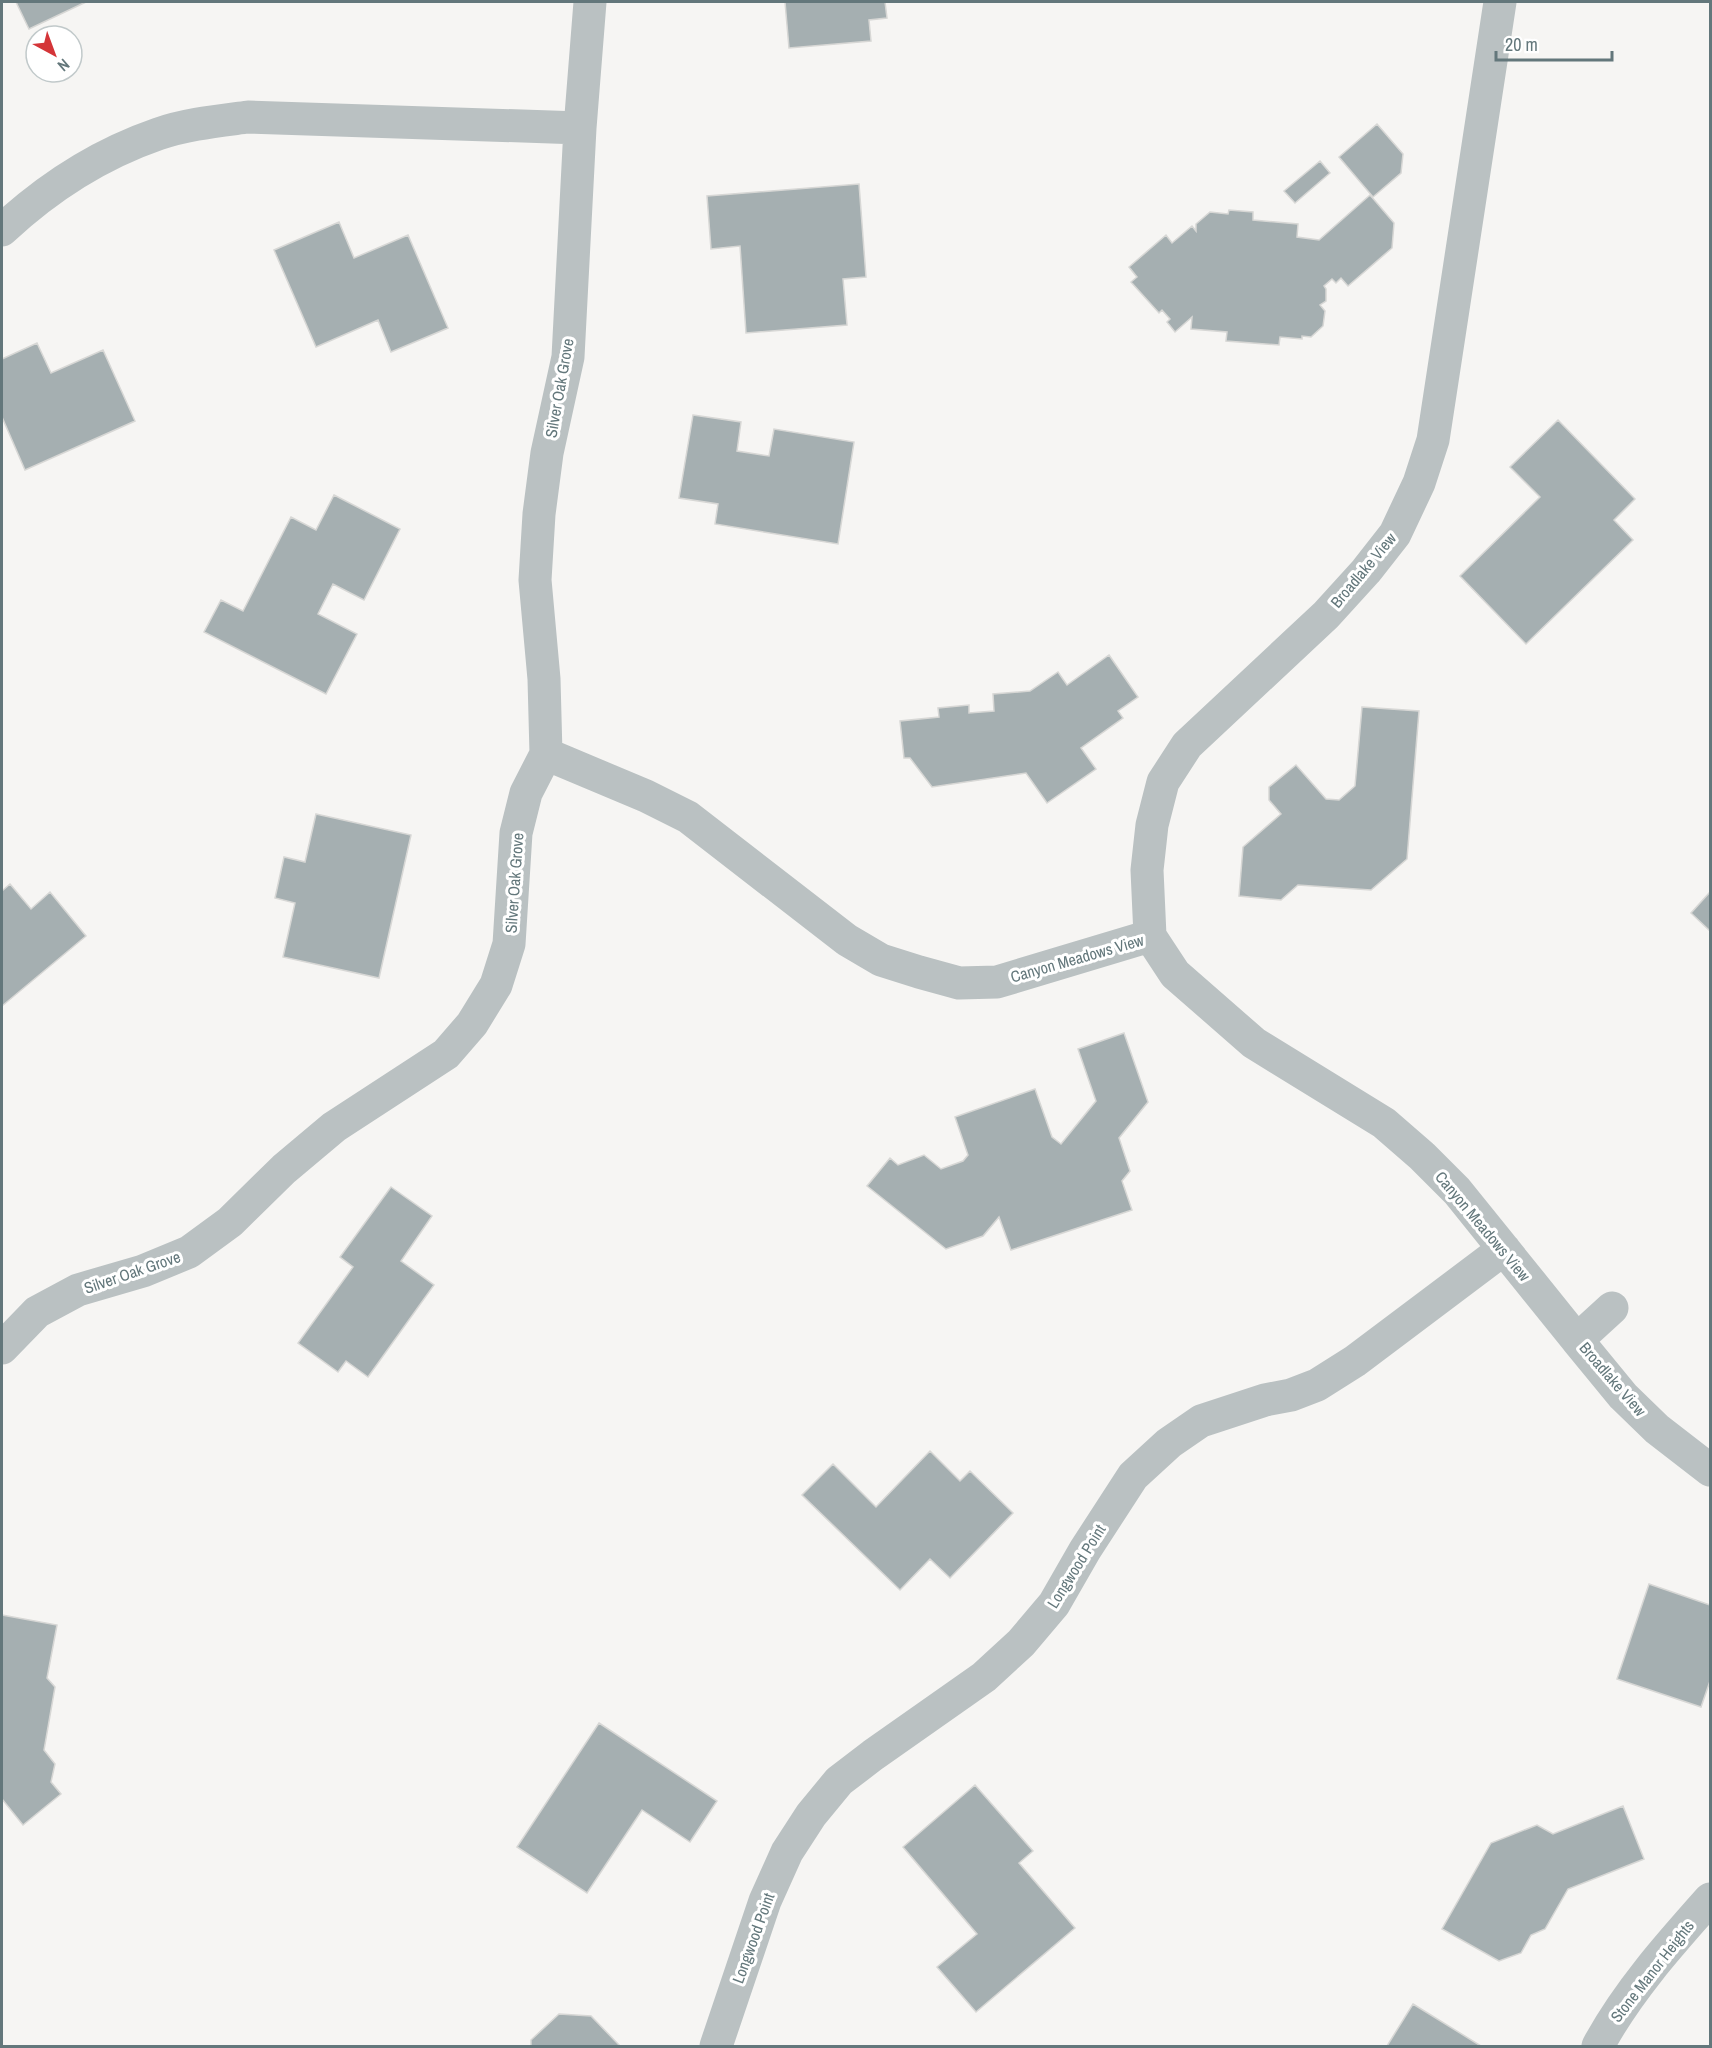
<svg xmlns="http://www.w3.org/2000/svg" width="1712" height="2048" viewBox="0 0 1712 2048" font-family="'Archivo Narrow',sans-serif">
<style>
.building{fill:#a5afb1;stroke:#d7d7d5;stroke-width:1.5}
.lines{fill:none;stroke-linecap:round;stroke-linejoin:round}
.minor{stroke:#bac1c2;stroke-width:33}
.labels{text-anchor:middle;stroke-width:6;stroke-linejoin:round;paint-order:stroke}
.street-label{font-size:16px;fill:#63777b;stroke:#fff}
</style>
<rect width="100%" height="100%" fill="#f6f5f3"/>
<path class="building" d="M 16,2 L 86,2 L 29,29 Z
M 785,2 L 885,2 L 887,18 L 869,20 L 871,41 L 789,48 Z
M 1377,124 L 1403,154 L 1401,173 L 1373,197 L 1339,157 Z
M 1320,161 L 1330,173 L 1295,203 L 1284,191 Z
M 859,184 L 866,277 L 843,279 L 847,325 L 746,333 L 740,246 L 711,249 L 707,196 Z
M 1370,195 L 1394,223 L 1392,248 L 1348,286 L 1341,278 L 1336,283 L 1332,279 L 1324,286 L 1326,289 L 1326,301 L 1320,305 L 1325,311 L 1323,326 L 1311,337 L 1302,336 L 1302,339 L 1280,337 L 1279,345 L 1226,341 L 1227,332 L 1191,329 L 1192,317 L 1175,332 L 1167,322 L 1170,319 L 1162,310 L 1159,313 L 1131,282 L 1137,277 L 1129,267 L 1166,235 L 1172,243 L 1192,226 L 1196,231 L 1196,224 L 1210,212 L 1228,214 L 1229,210 L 1253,212 L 1253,220 L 1298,224 L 1297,237 L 1319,240 Z
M 339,222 L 354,258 L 408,235 L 448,328 L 391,352 L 378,320 L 316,347 L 274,250 Z
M 37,343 L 51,373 L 103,350 L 135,421 L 25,470 L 2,417 L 2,359 Z
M 693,415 L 741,422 L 737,451 L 769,456 L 774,429 L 854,442 L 838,544 L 715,524 L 718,504 L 679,498 Z
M 1558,420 L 1635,499 L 1614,520 L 1633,540 L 1526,644 L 1460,576 L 1540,497 L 1510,467 Z
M 334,495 L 400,529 L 364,600 L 333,584 L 318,614 L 357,634 L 326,694 L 204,632 L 221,600 L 243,611 L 291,517 L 316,530 Z
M 1109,655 L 1138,697 L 1118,711 L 1123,718 L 1081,748 L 1096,769 L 1047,803 L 1026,773 L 932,787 L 910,758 L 904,758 L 900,721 L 939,717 L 938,708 L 969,705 L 969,713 L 994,711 L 993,694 L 1030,691 L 1058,672 L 1067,685 Z
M 1362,707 L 1419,711 L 1407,859 L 1371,890 L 1298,885 L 1281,900 L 1239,896 L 1243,847 L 1281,814 L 1269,800 L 1269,787 L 1296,765 L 1326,799 L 1339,800 L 1355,786 Z
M 316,814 L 411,835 L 379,978 L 283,957 L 295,903 L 275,898 L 284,857 L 305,862 Z
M 10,884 L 31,909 L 50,892 L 86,936 L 2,1006 L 2,891 Z
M 1710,892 L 1710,931 L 1691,913 Z
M 1124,1033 L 1148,1102 L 1119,1138 L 1130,1171 L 1122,1181 L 1132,1210 L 1011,1250 L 999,1217 L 983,1236 L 946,1249 L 867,1186 L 890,1158 L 898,1165 L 924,1155 L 941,1169 L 963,1161 L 968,1155 L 955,1117 L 1035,1089 L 1052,1137 L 1061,1144 L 1096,1101 L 1078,1049 Z
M 391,1187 L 432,1216 L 401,1261 L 434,1285 L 368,1377 L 346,1361 L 338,1372 L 298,1343 L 353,1267 L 340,1257 Z
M 930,1451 L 960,1481 L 970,1471 L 1013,1513 L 950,1578 L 930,1559 L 900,1590 L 802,1495 L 833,1464 L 876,1507 Z
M 1649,1584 L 1710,1605 L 1710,1681 L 1701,1707 L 1617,1679 Z
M 2,1615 L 57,1625 L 47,1678 L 55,1687 L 44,1750 L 55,1764 L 51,1782 L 61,1794 L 23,1825 L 2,1799 Z
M 599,1723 L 717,1801 L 690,1842 L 642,1810 L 587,1893 L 517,1847 Z
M 975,1785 L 1033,1851 L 1019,1863 L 1075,1928 L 976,2012 L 937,1967 L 977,1934 L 903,1847 Z
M 1623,1806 L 1644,1859 L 1568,1889 L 1545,1929 L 1531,1935 L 1521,1953 L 1499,1961 L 1442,1929 L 1491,1843 L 1537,1825 L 1553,1834 Z
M 1413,2004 L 1481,2046 L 1387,2046 Z
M 559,2014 L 591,2016 L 620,2046 L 531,2046 L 531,2040 Z"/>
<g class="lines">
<path class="minor" d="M 2,230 C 46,189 100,154 158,134 C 187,124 218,121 248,117 L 580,128
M 546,754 L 646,796 L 688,817 L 847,940 L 881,960 L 919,972 L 959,983 L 997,982 L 1150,936 L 1175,974 L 1254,1043 L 1384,1123 L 1422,1156 L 1457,1191 L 1577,1340
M 1150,936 L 1147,870 L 1152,825 L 1163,782 L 1187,745 L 1326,615 L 1366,571 L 1395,534 L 1419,483 L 1433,440 L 1500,2
M 1612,1308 L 1577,1340 L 1623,1396 L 1657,1429 L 1710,1470
M 2,1348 L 37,1312 L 78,1290 L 143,1271 L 189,1252 L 230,1222 L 284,1169 L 334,1127 L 446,1054 L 472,1024 L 496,985 L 509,944 L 516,833 L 526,793 L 546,754 L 544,679 L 535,580 L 539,514 L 547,453 L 568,357 L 580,128 L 590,2
M 716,2046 L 765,1901 L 787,1852 L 811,1815 L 839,1781 L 873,1755 L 984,1677 L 1021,1643 L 1054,1604 L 1085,1550 L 1133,1476 L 1169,1443 L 1201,1421 L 1265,1400 L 1291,1395 L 1317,1385 L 1355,1361 L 1504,1249
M 1598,2046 C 1627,1992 1669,1945 1710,1899"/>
</g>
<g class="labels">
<g class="street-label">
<text transform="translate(559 388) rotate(-80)" y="6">Silver Oak Grove</text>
<text transform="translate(1363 570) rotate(-50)" y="6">Broadlake View</text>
<text transform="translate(514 883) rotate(-86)" y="6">Silver Oak Grove</text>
<text transform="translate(1077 958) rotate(-16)" y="6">Canyon Meadows View</text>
<text transform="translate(1483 1226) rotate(50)" y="6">Canyon Meadows View</text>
<text transform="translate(132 1272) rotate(-19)" y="6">Silver Oak Grove</text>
<text transform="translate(1613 1379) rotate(49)" y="6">Broadlake View</text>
<text transform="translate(1076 1566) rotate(-58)" y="6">Longwood Point</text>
<text transform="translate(753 1938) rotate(-70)" y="6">Longwood Point</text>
<text transform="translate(1652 1971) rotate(-52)" y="6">Stone Manor Heights</text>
</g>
</g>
<rect width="1712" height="2048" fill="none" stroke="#63777b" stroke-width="6"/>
<g transform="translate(54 54) rotate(139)"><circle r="28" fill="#ffffff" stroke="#c1c9ca" stroke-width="1.5"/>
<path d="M0-4.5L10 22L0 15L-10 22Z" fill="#d43538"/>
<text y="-9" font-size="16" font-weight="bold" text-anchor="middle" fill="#63777b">N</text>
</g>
<path d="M1496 51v9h116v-9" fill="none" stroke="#63777b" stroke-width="3"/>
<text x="1505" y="51" font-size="18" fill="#63777b" stroke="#ffffff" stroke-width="4.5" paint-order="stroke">20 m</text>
</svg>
